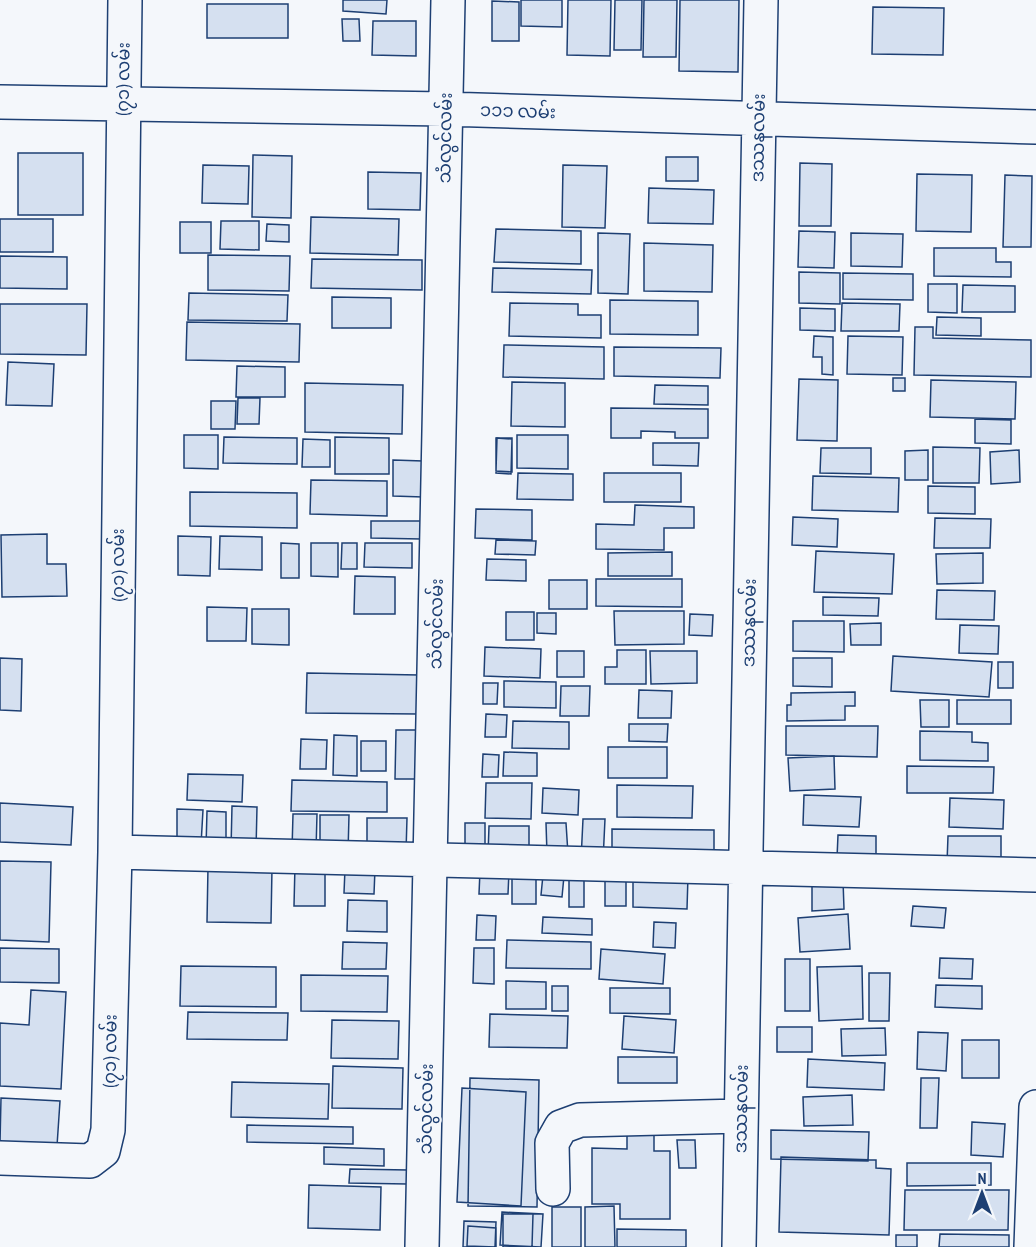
<svg xmlns="http://www.w3.org/2000/svg" width="1036" height="1247" viewBox="0 0 1036 1247" font-family="'PT Sans Narrow','Noto Sans Myanmar',sans-serif">
<style>
.building{fill:#d5e0f0;stroke:#1d3f73;stroke-width:1.5}
.lines{fill:none;stroke-linecap:round;stroke-linejoin:round}
.street-casing{stroke:#1d3f73;stroke-width:36}
.street{stroke:#f4f7fb;stroke-width:33}
.labels{text-anchor:middle;stroke-width:4.5;stroke-linejoin:round;paint-order:stroke}
.street-label{font-size:18px;fill:#1d3f73;stroke:#f4f7fb}
</style>
<rect width="100%" height="100%" fill="#f4f7fb"/>
<path class="building" d="M 343,0 L 387,0 L 386,14 L 343,11 Z
M 521,0 L 562,0 L 562,27 L 521,26 Z
M 568,0 L 611,0 L 610,56 L 567,55 Z
M 615,0 L 642,0 L 641,50 L 614,50 Z
M 644,0 L 677,0 L 676,57 L 643,57 Z
M 680,0 L 739,0 L 738,72 L 679,71 Z
M 492,1 L 519,2 L 519,41 L 492,41 Z
M 207,4 L 288,4 L 288,38 L 207,38 Z
M 873,7 L 944,8 L 943,55 L 872,54 Z
M 342,19 L 359,19 L 360,41 L 343,41 Z
M 373,21 L 416,21 L 416,56 L 372,55 Z
M 18,153 L 83,153 L 83,215 L 18,215 Z
M 253,155 L 292,156 L 291,218 L 252,217 Z
M 666,157 L 698,157 L 698,181 L 666,181 Z
M 800,163 L 832,164 L 831,226 L 799,226 Z
M 203,165 L 249,166 L 248,204 L 202,203 Z
M 563,165 L 607,166 L 605,228 L 562,227 Z
M 368,172 L 421,173 L 420,210 L 368,209 Z
M 917,174 L 972,175 L 971,232 L 916,231 Z
M 1005,175 L 1032,176 L 1031,247 L 1003,247 Z
M 649,188 L 714,190 L 713,224 L 648,223 Z
M 311,217 L 399,219 L 398,255 L 310,253 Z
M 0,219 L 53,219 L 53,252 L 0,252 Z
M 221,221 L 259,221 L 259,250 L 220,249 Z
M 180,222 L 211,222 L 211,253 L 180,253 Z
M 267,224 L 289,225 L 289,242 L 266,241 Z
M 496,229 L 581,231 L 581,264 L 494,262 Z
M 799,231 L 835,232 L 834,268 L 798,267 Z
M 598,233 L 630,234 L 628,294 L 598,293 Z
M 851,233 L 903,234 L 902,267 L 851,266 Z
M 644,243 L 713,245 L 712,292 L 644,291 Z
M 934,248 L 996,248 L 996,262 L 1011,262 L 1011,277 L 934,276 Z
M 208,255 L 290,256 L 289,291 L 208,290 Z
M 0,256 L 67,257 L 67,289 L 0,288 Z
M 312,259 L 422,260 L 422,290 L 311,288 Z
M 493,268 L 592,270 L 591,294 L 492,292 Z
M 799,272 L 840,273 L 840,304 L 799,303 Z
M 843,273 L 913,274 L 913,300 L 843,299 Z
M 928,284 L 957,284 L 957,313 L 928,312 Z
M 963,285 L 1015,286 L 1015,312 L 962,312 Z
M 189,293 L 288,295 L 287,321 L 188,320 Z
M 332,297 L 391,298 L 391,328 L 332,328 Z
M 610,300 L 698,301 L 698,335 L 610,334 Z
M 510,303 L 578,304 L 578,315 L 601,315 L 601,338 L 509,336 Z
M 842,303 L 900,304 L 899,331 L 841,331 Z
M 0,304 L 87,304 L 86,355 L 0,354 Z
M 800,308 L 835,309 L 835,331 L 800,330 Z
M 937,317 L 981,318 L 981,336 L 936,335 Z
M 187,322 L 300,324 L 299,362 L 186,360 Z
M 915,327 L 933,327 L 933,338 L 1031,340 L 1031,377 L 914,375 Z
M 814,336 L 833,337 L 833,375 L 822,374 L 822,357 L 813,357 Z
M 848,336 L 903,337 L 902,375 L 847,374 Z
M 504,345 L 604,347 L 604,379 L 503,377 Z
M 614,347 L 721,348 L 720,378 L 614,376 Z
M 8,362 L 54,364 L 52,406 L 6,405 Z
M 237,366 L 285,367 L 285,397 L 236,397 Z
M 893,378 L 905,378 L 905,391 L 893,391 Z
M 799,379 L 838,380 L 837,441 L 797,440 Z
M 931,380 L 1016,382 L 1015,419 L 930,417 Z
M 512,382 L 565,383 L 565,427 L 511,426 Z
M 305,383 L 403,385 L 402,434 L 305,432 Z
M 655,385 L 708,386 L 708,405 L 654,404 Z
M 238,398 L 260,398 L 259,424 L 237,424 Z
M 211,401 L 236,401 L 235,429 L 211,429 Z
M 611,408 L 708,409 L 708,438 L 675,438 L 675,432 L 641,431 L 641,438 L 611,438 Z
M 975,419 L 1011,420 L 1011,444 L 975,443 Z
M 184,435 L 218,435 L 218,469 L 184,468 Z
M 517,435 L 568,435 L 568,469 L 517,468 Z
M 224,437 L 297,438 L 297,464 L 223,463 Z
M 335,437 L 389,438 L 389,474 L 335,474 Z
M 496,438 L 512,439 L 511,474 L 496,473 Z
M 497,438 L 512,438 L 512,472 L 496,471 Z
M 303,439 L 330,440 L 330,467 L 302,467 Z
M 653,443 L 699,443 L 698,466 L 653,465 Z
M 933,447 L 980,448 L 979,483 L 933,483 Z
M 821,448 L 871,448 L 871,474 L 820,473 Z
M 928,450 L 928,480 L 905,480 L 905,451 Z
M 1019,450 L 1020,482 L 991,484 L 990,452 Z
M 393,460 L 423,461 L 423,497 L 393,496 Z
M 518,473 L 573,474 L 573,500 L 517,499 Z
M 604,473 L 681,473 L 681,502 L 604,502 Z
M 813,476 L 899,478 L 898,512 L 812,510 Z
M 311,480 L 387,481 L 387,516 L 310,514 Z
M 928,486 L 975,487 L 975,514 L 928,513 Z
M 190,492 L 297,493 L 297,528 L 190,526 Z
M 635,505 L 694,507 L 694,528 L 664,528 L 664,550 L 596,549 L 596,524 L 634,525 Z
M 476,509 L 532,510 L 532,540 L 475,538 Z
M 793,517 L 838,519 L 837,547 L 792,545 Z
M 935,518 L 991,519 L 990,548 L 934,548 Z
M 371,521 L 421,521 L 421,539 L 371,538 Z
M 47,534 L 47,564 L 66,564 L 67,596 L 2,597 L 1,535 Z
M 178,536 L 211,537 L 210,576 L 178,575 Z
M 220,536 L 262,537 L 262,570 L 219,569 Z
M 496,540 L 536,541 L 535,555 L 495,554 Z
M 281,543 L 299,544 L 299,578 L 281,578 Z
M 311,543 L 338,543 L 338,577 L 311,576 Z
M 342,543 L 357,543 L 357,569 L 341,569 Z
M 365,543 L 412,543 L 412,568 L 364,567 Z
M 816,551 L 894,554 L 892,594 L 814,592 Z
M 672,552 L 672,576 L 608,576 L 608,553 Z
M 983,553 L 983,583 L 937,584 L 936,554 Z
M 487,559 L 526,560 L 526,581 L 486,580 Z
M 355,576 L 395,577 L 395,614 L 354,614 Z
M 596,579 L 682,579 L 682,607 L 596,606 Z
M 549,580 L 587,580 L 587,609 L 549,609 Z
M 937,590 L 995,591 L 994,620 L 936,619 Z
M 823,597 L 879,598 L 878,616 L 823,615 Z
M 207,607 L 247,608 L 246,641 L 207,641 Z
M 252,609 L 289,609 L 289,645 L 252,644 Z
M 614,611 L 684,611 L 684,644 L 615,645 Z
M 506,612 L 534,612 L 534,640 L 506,640 Z
M 537,613 L 556,613 L 556,634 L 537,633 Z
M 690,614 L 713,615 L 712,636 L 689,635 Z
M 793,621 L 844,621 L 844,652 L 793,651 Z
M 881,623 L 881,645 L 851,645 L 850,624 Z
M 960,625 L 999,626 L 998,654 L 959,653 Z
M 485,647 L 541,649 L 540,678 L 484,676 Z
M 617,650 L 646,650 L 646,684 L 605,684 L 605,667 L 617,667 Z
M 557,651 L 584,651 L 584,677 L 557,677 Z
M 650,651 L 697,651 L 697,683 L 651,684 Z
M 893,656 L 992,662 L 989,697 L 891,691 Z
M 0,658 L 22,659 L 21,711 L 0,710 Z
M 793,658 L 832,658 L 832,687 L 793,686 Z
M 998,662 L 1013,662 L 1013,688 L 998,688 Z
M 307,673 L 419,675 L 418,714 L 306,713 Z
M 504,681 L 556,682 L 556,708 L 504,707 Z
M 483,683 L 498,683 L 497,704 L 483,704 Z
M 561,686 L 590,686 L 589,716 L 560,716 Z
M 639,690 L 672,691 L 671,718 L 638,718 Z
M 855,692 L 855,706 L 845,706 L 845,720 L 787,721 L 787,705 L 791,705 L 791,693 Z
M 920,700 L 949,700 L 949,727 L 921,727 Z
M 957,700 L 1011,700 L 1011,724 L 957,724 Z
M 486,714 L 507,715 L 506,737 L 485,737 Z
M 513,721 L 569,722 L 569,749 L 512,748 Z
M 629,724 L 668,724 L 667,742 L 629,741 Z
M 786,726 L 878,726 L 877,757 L 786,755 Z
M 396,730 L 418,730 L 417,779 L 395,779 Z
M 920,731 L 972,732 L 972,742 L 988,743 L 988,761 L 920,760 Z
M 334,735 L 357,736 L 357,776 L 333,775 Z
M 301,739 L 327,740 L 326,769 L 300,769 Z
M 361,741 L 386,741 L 386,771 L 361,771 Z
M 608,747 L 667,747 L 667,778 L 608,778 Z
M 504,752 L 537,753 L 537,776 L 503,776 Z
M 483,754 L 499,755 L 498,777 L 482,777 Z
M 834,756 L 835,789 L 790,791 L 788,758 Z
M 907,766 L 994,767 L 993,793 L 907,793 Z
M 188,774 L 243,775 L 242,802 L 187,800 Z
M 292,780 L 387,782 L 387,812 L 291,811 Z
M 486,783 L 532,783 L 531,819 L 485,818 Z
M 617,785 L 693,786 L 692,818 L 617,817 Z
M 543,788 L 579,790 L 578,815 L 542,813 Z
M 804,795 L 861,797 L 859,827 L 803,825 Z
M 950,798 L 1004,800 L 1003,829 L 949,827 Z
M 0,803 L 73,807 L 71,845 L 0,842 Z
M 232,806 L 257,807 L 256,850 L 231,849 Z
M 177,809 L 203,810 L 201,845 L 177,845 Z
M 207,811 L 226,812 L 226,848 L 206,847 Z
M 293,814 L 317,814 L 316,851 L 292,850 Z
M 320,815 L 349,815 L 348,853 L 320,853 Z
M 367,818 L 407,818 L 406,852 L 367,851 Z
M 583,819 L 605,819 L 603,861 L 581,860 Z
M 465,823 L 485,823 L 485,851 L 465,851 Z
M 546,823 L 566,823 L 568,854 L 547,854 Z
M 489,826 L 529,826 L 529,856 L 488,855 Z
M 612,829 L 714,830 L 714,859 L 612,858 Z
M 838,835 L 876,836 L 876,859 L 837,858 Z
M 948,836 L 1001,836 L 1001,864 L 947,863 Z
M 0,861 L 51,862 L 49,942 L 0,940 Z
M 295,865 L 325,866 L 325,906 L 294,906 Z
M 208,867 L 272,868 L 271,923 L 207,922 Z
M 345,869 L 375,869 L 374,894 L 344,893 Z
M 512,870 L 536,870 L 536,904 L 512,904 Z
M 480,871 L 509,871 L 508,894 L 479,894 Z
M 633,874 L 688,876 L 687,909 L 633,907 Z
M 543,875 L 564,876 L 562,897 L 541,895 Z
M 569,875 L 584,875 L 584,907 L 569,907 Z
M 605,880 L 626,880 L 626,906 L 605,906 Z
M 843,880 L 844,909 L 812,911 L 812,881 Z
M 348,900 L 387,901 L 387,932 L 347,931 Z
M 913,906 L 946,908 L 944,928 L 911,926 Z
M 848,914 L 850,949 L 800,952 L 798,918 Z
M 477,915 L 496,916 L 495,940 L 476,940 Z
M 543,917 L 592,919 L 592,935 L 542,933 Z
M 654,922 L 676,923 L 675,948 L 653,947 Z
M 507,940 L 591,942 L 591,969 L 506,968 Z
M 343,942 L 387,943 L 386,969 L 342,969 Z
M 0,948 L 59,949 L 59,983 L 0,982 Z
M 474,948 L 494,948 L 494,984 L 473,983 Z
M 601,949 L 665,954 L 663,984 L 599,979 Z
M 940,958 L 973,959 L 972,979 L 939,978 Z
M 785,959 L 810,959 L 810,1011 L 785,1011 Z
M 181,966 L 276,967 L 276,1007 L 180,1006 Z
M 862,966 L 863,1019 L 819,1021 L 817,967 Z
M 869,973 L 890,973 L 889,1021 L 869,1021 Z
M 301,975 L 388,976 L 387,1012 L 301,1011 Z
M 506,981 L 546,982 L 546,1009 L 506,1009 Z
M 936,985 L 982,986 L 982,1009 L 935,1007 Z
M 552,986 L 568,986 L 568,1011 L 552,1011 Z
M 610,988 L 670,988 L 670,1014 L 610,1013 Z
M 31,990 L 66,992 L 61,1089 L 0,1086 L 0,1023 L 29,1025 Z
M 188,1012 L 288,1013 L 287,1040 L 187,1039 Z
M 490,1014 L 568,1016 L 567,1048 L 489,1047 Z
M 624,1016 L 676,1020 L 674,1053 L 622,1049 Z
M 332,1020 L 399,1021 L 398,1059 L 331,1058 Z
M 777,1027 L 812,1027 L 812,1052 L 777,1052 Z
M 885,1028 L 886,1055 L 842,1056 L 841,1029 Z
M 918,1032 L 948,1033 L 946,1071 L 917,1069 Z
M 962,1040 L 999,1040 L 999,1078 L 962,1078 Z
M 618,1057 L 677,1057 L 677,1083 L 618,1083 Z
M 808,1059 L 885,1063 L 884,1090 L 807,1087 Z
M 333,1066 L 403,1068 L 402,1109 L 332,1108 Z
M 470,1078 L 539,1080 L 537,1207 L 468,1206 Z
M 921,1078 L 939,1078 L 937,1128 L 920,1128 Z
M 232,1082 L 329,1084 L 328,1119 L 231,1117 Z
M 462,1088 L 526,1092 L 521,1206 L 457,1202 Z
M 852,1095 L 853,1125 L 804,1126 L 803,1097 Z
M 1,1098 L 60,1101 L 57,1146 L 0,1143 Z
M 972,1122 L 1005,1124 L 1003,1157 L 971,1155 Z
M 247,1125 L 353,1127 L 353,1144 L 247,1142 Z
M 771,1130 L 869,1132 L 868,1161 L 771,1159 Z
M 627,1132 L 654,1132 L 654,1151 L 670,1151 L 670,1219 L 620,1219 L 620,1204 L 592,1204 L 592,1148 L 627,1149 Z
M 677,1140 L 695,1140 L 696,1168 L 679,1168 Z
M 324,1147 L 384,1149 L 384,1166 L 324,1164 Z
M 781,1157 L 876,1160 L 876,1168 L 891,1169 L 889,1235 L 779,1232 Z
M 907,1163 L 991,1163 L 991,1185 L 907,1186 Z
M 350,1169 L 408,1170 L 407,1184 L 349,1183 Z
M 309,1185 L 381,1187 L 380,1230 L 308,1228 Z
M 905,1190 L 1009,1190 L 1008,1230 L 904,1230 Z
M 614,1206 L 615,1247 L 585,1247 L 585,1207 Z
M 552,1207 L 581,1207 L 581,1247 L 552,1247 Z
M 502,1212 L 543,1214 L 541,1247 L 500,1245 Z
M 503,1214 L 533,1214 L 532,1247 L 503,1247 Z
M 464,1221 L 496,1222 L 495,1247 L 463,1247 Z
M 468,1226 L 496,1228 L 496,1247 L 467,1246 Z
M 617,1229 L 686,1230 L 686,1247 L 617,1247 Z
M 940,1234 L 1009,1235 L 1009,1247 L 939,1247 Z
M 896,1235 L 917,1235 L 917,1247 L 896,1247 Z"/>
<g class="lines">
<g class="street-casing">
<path id="street" d="M 0,102 L 445,109 L 1036,127
M 115,852 L 1036,875
M 0,1158 L 90,1161 L 103,1151 L 108,1130 L 115,852 L 125,0
M 553,1189 L 552,1143 L 561,1127 L 580,1120 L 741,1116
M 422,1247 L 448,0
M 739,1247 L 761,0
M 1031,1247 L 1036,1107"/>
</g>
<use href="#street" class="street"/>
</g>
<g class="labels">
<g class="street-label">
<text transform="translate(123 79) rotate(-89)" y="6">(၇၁) လမ်း</text>
<text transform="translate(518 111) rotate(2)" y="6">၁၁၁ လမ်း</text>
<text transform="translate(445 138) rotate(-89)" y="6">သံလွင်လမ်း</text>
<text transform="translate(758 138) rotate(-89)" y="6">ဒဿနလမ်း</text>
<text transform="translate(118 565) rotate(-90)" y="6">(၇၁) လမ်း</text>
<text transform="translate(749 623) rotate(-89)" y="6">ဒဿနလမ်း</text>
<text transform="translate(436 624) rotate(-89)" y="6">သံလွင်လမ်း</text>
<text transform="translate(110 1051) rotate(-89)" y="6">(၇၁) လမ်း</text>
<text transform="translate(426 1109) rotate(-89)" y="6">သံလွင်လမ်း</text>
<text transform="translate(741 1109) rotate(-89)" y="6">ဒဿနလမ်း</text>
</g>
</g>
<g transform="translate(982 1193)" stroke="#f4f7fb" stroke-width="4.5" paint-order="stroke">
<path d="M0-4.5L10 22L0 15L-10 22Z" fill="#1d3f73"/>
<text y="-9" font-size="16" font-weight="bold" text-anchor="middle" fill="#1d3f73">N</text>
</g>
</svg>
